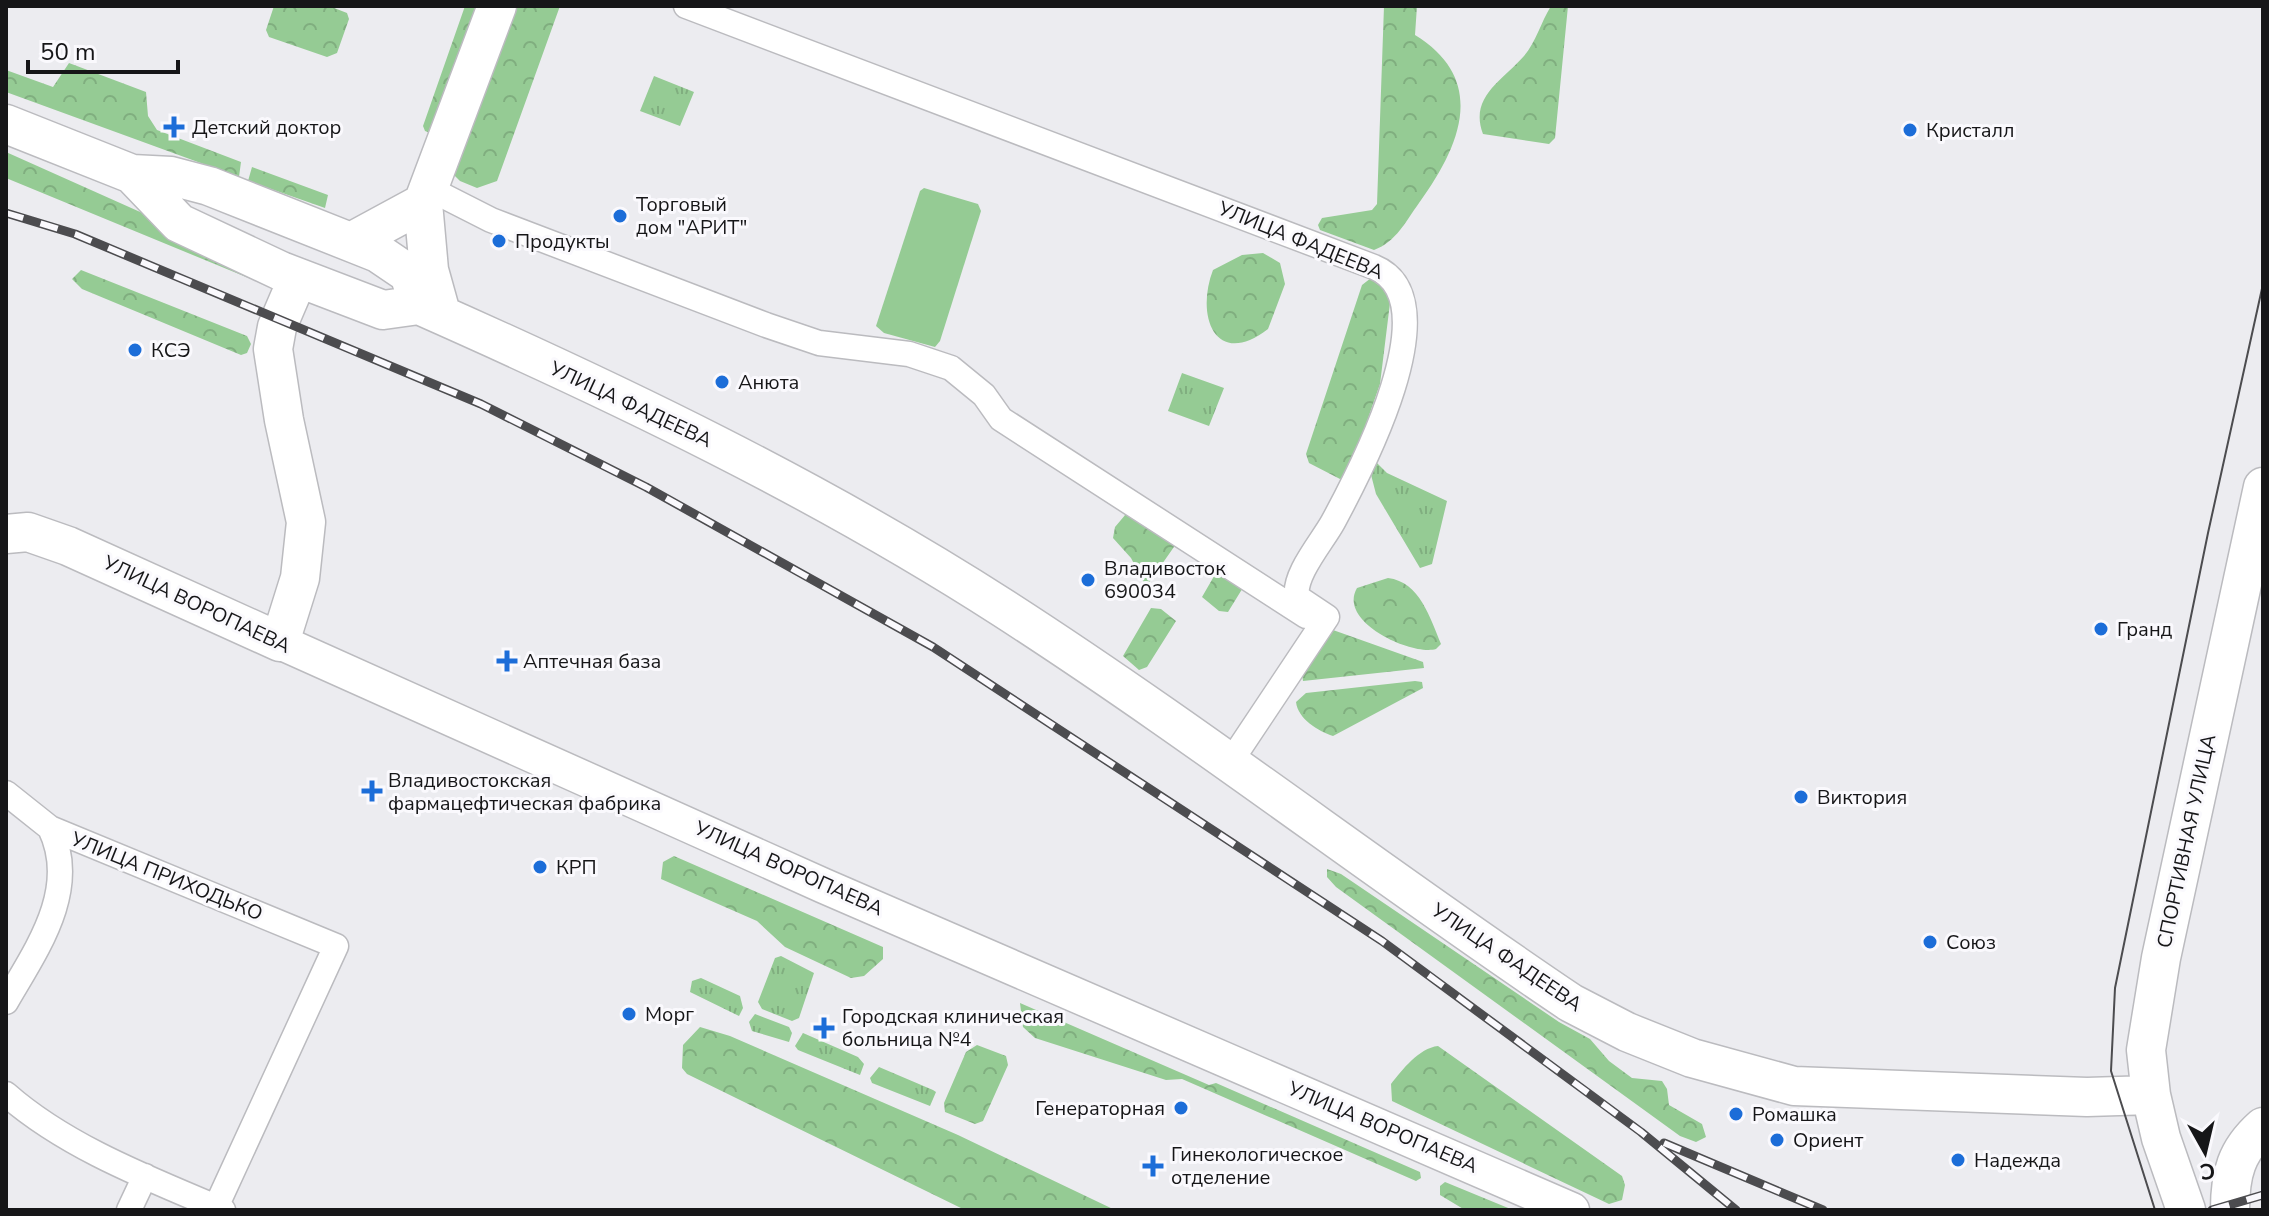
<svg xmlns="http://www.w3.org/2000/svg" width="2269" height="1216" viewBox="0 0 2269 1216" font-family="'Nunito Sans',sans-serif">
<style>
.grass{fill:url(#grass-tufts)}
.forest{fill:url(#forest-crowns)}
.pitch{fill:#95cb94}
.lines{fill:none;stroke-linecap:round;stroke-linejoin:round}
.street-casing{stroke:#bbbbbf;stroke-width:27}
.secondary-casing{stroke:#bbbbbf;stroke-width:37}
.primary-casing{stroke:#bbbbbf;stroke-width:41}
.street{stroke:#fff;stroke-width:24}
.secondary{stroke:#fff;stroke-width:34}
.primary{stroke:#fff;stroke-width:38}
.tram{stroke:#4c4c4f;stroke-width:2}
.rail-casing{stroke:#4c4c4f;stroke-width:9}
.rail{stroke:#faf9fd;stroke-width:6;stroke-dasharray:18;stroke-linecap:butt}
.poi-dot{fill:#1c6dd8;stroke:#faf9fd;stroke-width:3}
.labels{text-anchor:middle;stroke-width:6;stroke-linejoin:round;paint-order:stroke}
.poi-label{font-size:20px;fill:#161618;stroke:#faf9fd;text-anchor:start}
.street-label{font-size:20px;fill:#161618;stroke:#faf9fd}
</style>
<defs>
<pattern id="grass-tufts" width="24" height="20" patternUnits="userSpaceOnUse" patternTransform="scale(2)"><rect width="24" height="20" fill="#95cb94"/><path d="M3 7l-1-3M5 7V3M7 7l1-3M15 17l-1-3M17 17v-4M19 17l1-3" fill="none" stroke="#80ae7f"/></pattern>
<pattern id="forest-crowns" width="20" height="18" patternUnits="userSpaceOnUse" patternTransform="scale(2)"><rect width="20" height="18" fill="#95cb94"/><path d="M2 6a3 3 0 1 1 6 0M12 15a3 3 0 1 1 6 0" fill="none" stroke="#80ae7f"/></pattern>
</defs>
<rect width="100%" height="100%" fill="#ececf0"/>
<path class="grass" d="M 654,76 L 694,92 L 680,126 L 640,111 Z
M 1182,373 L 1224,388 L 1209,426 L 1168,411 Z
M 1375,461 L 1387,473 L 1447,501 L 1432,564 L 1420,568 L 1376,494 L 1369,467 Z
M 781,956 L 814,973 L 799,1018 L 792,1021 L 762,1009 L 758,1002 L 775,958 Z
M 701,978 L 740,996 L 743,1008 L 739,1016 L 690,992 L 692,981 Z
M 755,1014 L 789,1027 L 792,1033 L 789,1042 L 752,1031 L 749,1022 Z
M 803,1033 L 858,1057 L 864,1064 L 860,1075 L 798,1050 L 795,1046 Z
M 879,1067 L 933,1090 L 936,1092 L 930,1106 L 872,1083 L 870,1078 Z"/>
<path class="forest" d="M 274,6 L 329,6 L 347,13 L 349,19 L 337,53 L 327,57 L 269,37 L 266,30 Z
M 465,6 L 489,6 L 435,135 L 425,131 L 423,126 Z
M 508,6 L 560,6 L 497,181 L 477,188 L 460,181 L 451,172 Z
M 1384,6 L 1417,6 L 1415,35 C 1488,80 1461,145 1419,203 C 1406,221 1396,242 1374,250 L 1320,230 L 1318,225 L 1322,218 L 1372,210 L 1377,204 Z
M 1551,6 L 1568,6 L 1555,138 L 1549,144 L 1483,134 C 1469,97 1502,81 1524,56 C 1536,42 1541,22 1551,6 Z
M 69,63 L 146,92 L 148,116 L 157,130 L 241,162 L 239,177 L 6,92 L 6,70 L 53,87 Z
M 6,152 L 176,228 L 253,274 L 251,279 L 6,178 Z
M 252,167 L 328,195 L 325,208 L 248,181 Z
M 1263,253 L 1280,263 L 1285,284 L 1268,329 C 1216,369 1195,317 1213,270 L 1242,255 Z
M 81,270 L 247,336 L 251,344 L 247,353 L 241,355 L 82,289 L 72,279 Z
M 1371,278 L 1383,283 L 1390,303 L 1380,384 L 1348,476 L 1340,479 L 1309,463 L 1306,454 L 1362,285 Z
M 1126,514 L 1176,544 L 1146,587 L 1131,558 L 1113,538 L 1115,527 Z
M 1217,571 L 1244,586 L 1228,612 L 1219,611 L 1202,597 Z
M 1388,578 C 1420,582 1430,618 1441,644 L 1436,649 C 1412,656 1337,622 1357,588 Z
M 1151,608 L 1161,609 L 1176,621 L 1147,667 L 1139,670 L 1123,656 Z
M 1333,630 L 1423,662 L 1424,668 L 1303,681 L 1302,674 Z
M 1415,681 L 1422,682 L 1423,688 L 1333,736 C 1318,731 1298,719 1296,702 L 1306,693 Z
M 674,856 L 883,947 L 883,959 L 864,976 L 851,978 L 785,947 L 757,921 L 661,879 L 663,862 Z
M 1327,869 L 1341,874 L 1559,1022 L 1590,1039 L 1609,1061 L 1632,1078 L 1662,1081 L 1667,1089 L 1669,1105 L 1702,1124 L 1706,1137 L 1696,1142 L 1680,1136 L 1336,887 L 1327,877 Z
M 1020,1003 L 1209,1085 L 1216,1083 L 1420,1172 L 1421,1178 L 1416,1181 L 1182,1079 L 1166,1080 L 1035,1038 L 1023,1027 Z
M 700,1027 L 730,1036 L 958,1135 L 1115,1210 L 965,1210 L 687,1074 L 682,1068 L 683,1045 Z
M 977,1045 L 1006,1056 L 1008,1065 L 983,1121 L 975,1124 L 945,1112 L 944,1103 L 966,1052 Z
M 1438,1046 L 1622,1176 L 1625,1185 L 1622,1200 L 1609,1204 L 1392,1101 L 1391,1084 C 1402,1070 1419,1048 1438,1046 Z
M 1445,1182 L 1513,1210 L 1465,1210 L 1440,1195 L 1440,1186 Z"/>
<path class="pitch" d="M 924,188 L 978,204 L 981,211 L 940,341 L 935,347 L 884,333 L 876,326 L 920,191 Z"/>
<g class="lines">
<g class="street-casing">
<path id="street" d="M 686,6 L 1374,267 C 1452,299 1360,472 1333,522 C 1322,542 1293,575 1297,597 L 1327,617 L 1229,764
M 428,188 L 491,220 L 766,325 L 819,343 L 909,354 L 951,368 L 984,395 L 1001,419 L 1306,616
M 6,793 L 50,828 L 336,946 L 216,1207
M 6,1002 C 36,950 80,890 50,828
M 6,1094 C 66,1147 150,1179 223,1210
M 129,1210 L 145,1176"/>
</g>
<g class="secondary-casing">
<path id="secondary" d="M 280,642 L 824,886 L 1572,1210"/>
</g>
<g class="primary-casing">
<path id="primary" d="M 6,124 L 132,174 L 171,176 L 209,186 L 378,253 L 409,274 L 419,305
M 132,174 L 179,223 L 281,271 L 383,310 L 419,305
M 351,242 L 423,203
M 419,305 C 620,394 818,489 1003,608 C 1197,733 1380,875 1571,1003 L 1627,1032 L 1692,1058 L 1794,1086 L 2087,1097 L 2151,1095
M 439,306 L 429,270 L 423,203 L 497,6
M 6,534 L 28,532 L 68,546 L 280,642 L 300,578 L 306,522 L 284,420 L 273,349 L 277,327 L 298,278
M 2186,1210 L 2161,1138 L 2151,1095 L 2146,1050 L 2161,958 L 2263,487
M 2230,1210 C 2230,1174 2236,1151 2263,1127"/>
</g>
<use href="#street" class="street"/>
<use href="#secondary" class="secondary"/>
<use href="#primary" class="primary"/>
<path class="tram" d="M 2155,1210 L 2111,1071 L 2115,988 L 2208,533 L 2263,284"/>
<g class="rail-casing">
<path id="rail" d="M 6,213 L 75,234 L 481,404 L 646,487 L 933,647 L 1382,941 L 1641,1132 L 1736,1210
M 1664,1143 L 1823,1210
M 2212,1210 L 2263,1195"/>
</g>
<use href="#rail" class="rail"/>
</g>
<g class="poi-dot">
<path d="M170 115h8v8h8v8h-8v8h-8v-8h-8v-8h8z"/>
<circle cx="1910" cy="130" r="8"/>
<circle cx="620" cy="216" r="8"/>
<circle cx="499" cy="241" r="8"/>
<circle cx="135" cy="350" r="8"/>
<circle cx="722" cy="382" r="8"/>
<circle cx="1088" cy="580" r="8"/>
<circle cx="2101" cy="629" r="8"/>
<path d="M503 649h8v8h8v8h-8v8h-8v-8h-8v-8h8z"/>
<path d="M368 779h8v8h8v8h-8v8h-8v-8h-8v-8h8z"/>
<circle cx="1801" cy="797" r="8"/>
<circle cx="540" cy="867" r="8"/>
<circle cx="1930" cy="942" r="8"/>
<circle cx="629" cy="1014" r="8"/>
<path d="M820 1016h8v8h8v8h-8v8h-8v-8h-8v-8h8z"/>
<circle cx="1181" cy="1108" r="8"/>
<circle cx="1736" cy="1114" r="8"/>
<circle cx="1777" cy="1140" r="8"/>
<circle cx="1958" cy="1160" r="8"/>
<path d="M1149 1154h8v8h8v8h-8v8h-8v-8h-8v-8h8z"/>
</g>
<g class="labels">
<g class="poi-label">
<text x="192" y="134">Детский доктор</text>
<text x="1926" y="137">Кристалл</text>
<text x="636" y="211">Торговый<tspan x="636" dy="23">дом "АРИТ"</tspan></text>
<text x="515" y="248">Продукты</text>
<text x="151" y="357">КСЭ</text>
<text x="738" y="389">Анюта</text>
<text x="1104" y="575">Владивосток<tspan x="1104" dy="23">690034</tspan></text>
<text x="2117" y="636">Гранд</text>
<text x="523" y="668">Аптечная база</text>
<text x="388" y="787">Владивостокская<tspan x="388" dy="23">фармацефтическая фабрика</tspan></text>
<text x="1817" y="804">Виктория</text>
<text x="556" y="874">КРП</text>
<text x="1946" y="949">Союз</text>
<text x="645" y="1021">Морг</text>
<text x="842" y="1023">Городская клиническая<tspan x="842" dy="23">больница №4</tspan></text>
<text x="1165" y="1115" text-anchor="end">Генераторная</text>
<text x="1752" y="1121">Ромашка</text>
<text x="1793" y="1147">Ориент</text>
<text x="1171" y="1161">Гинекологическое<tspan x="1171" dy="23">отделение</tspan></text>
<text x="1974" y="1167">Надежда</text>
</g>
<g class="street-label">
<text transform="translate(1301 240) rotate(22)" y="7">УЛИЦА ФАДЕЕВА</text>
<text transform="translate(631 404) rotate(25)" y="7">УЛИЦА ФАДЕЕВА</text>
<text transform="translate(197 604) rotate(25)" y="7">УЛИЦА ВОРОПАЕВА</text>
<text transform="translate(2186 841) rotate(-78)" y="7">СПОРТИВНАЯ УЛИЦА</text>
<text transform="translate(789 868) rotate(24)" y="7">УЛИЦА ВОРОПАЕВА</text>
<text transform="translate(167 876) rotate(22)" y="7">УЛИЦА ПРИХОДЬКО</text>
<text transform="translate(1507 957) rotate(34)" y="7">УЛИЦА ФАДЕЕВА</text>
<text transform="translate(1383 1127) rotate(23)" y="7">УЛИЦА ВОРОПАЕВА</text>
</g>
</g>
<rect width="2269" height="1216" fill="none" stroke="#161618" stroke-width="16"/>
<g transform="translate(2205 1152) rotate(172)" stroke="#faf9fd" stroke-width="6" paint-order="stroke">
<path d="M0-6L14 30L0 20L-14 30Z" fill="#161618"/>
<text y="-12" font-size="22" font-weight="bold" text-anchor="middle" fill="#161618">С</text>
</g>
<path d="M28 60v12h150v-12" fill="none" stroke="#161618" stroke-width="4"/>
<text x="40" y="60" font-size="24" fill="#161618" stroke="#faf9fd" stroke-width="6" paint-order="stroke">50 m</text>
</svg>
